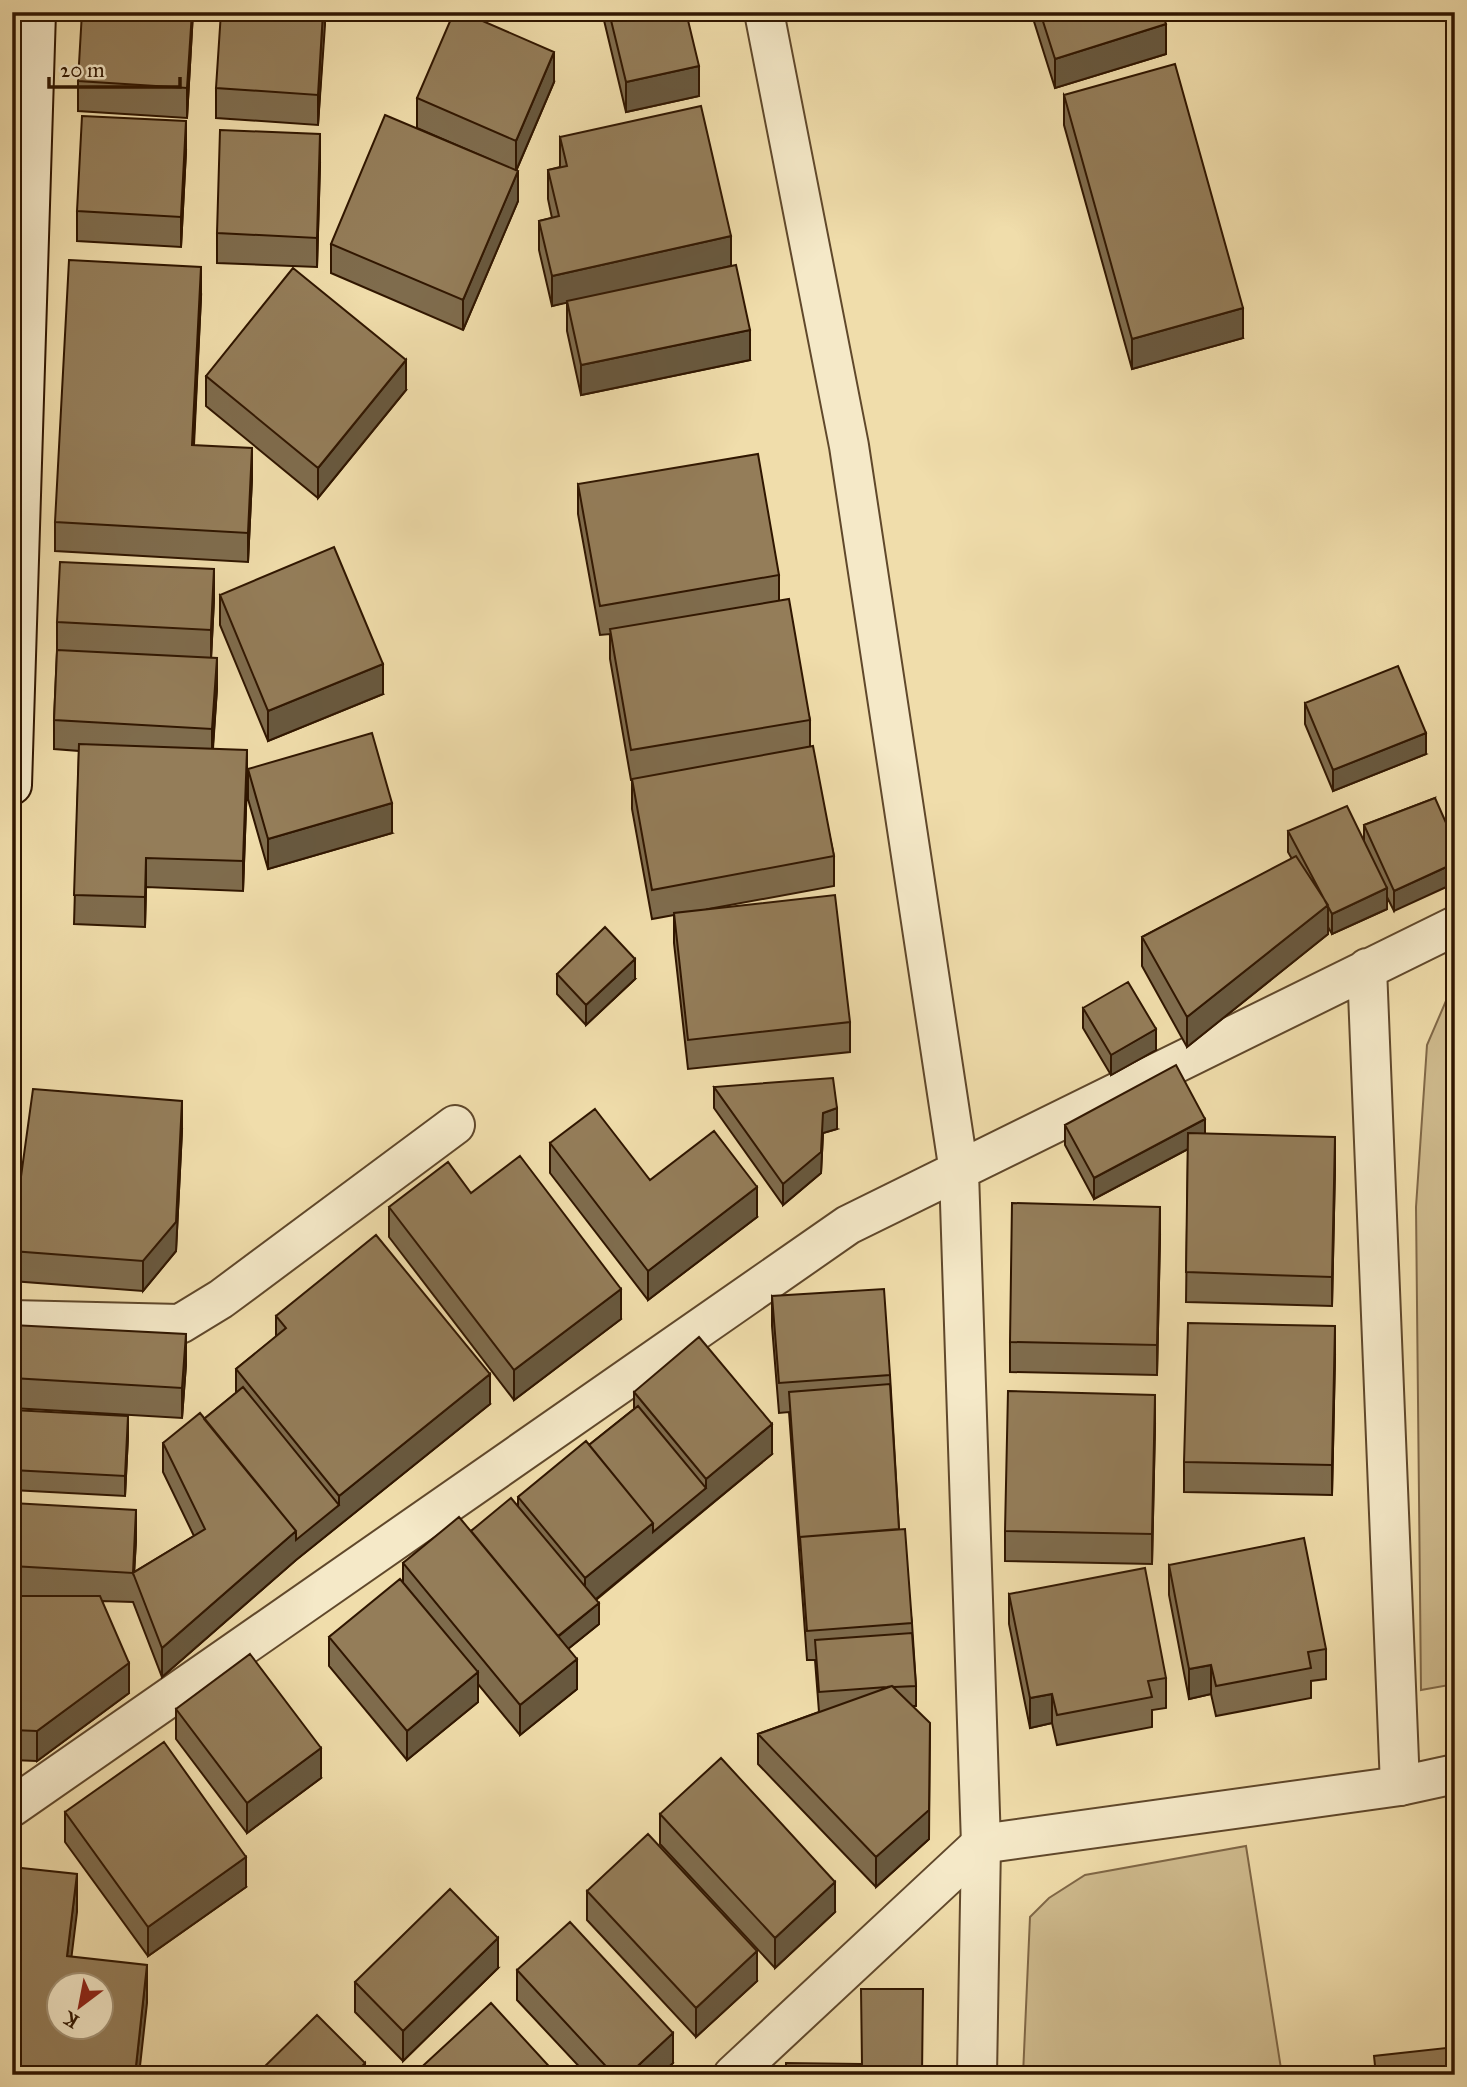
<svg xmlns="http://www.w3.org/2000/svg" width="1467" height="2087" viewBox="0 0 1467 2087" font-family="'IM FELL Great Primer',serif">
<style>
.green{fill:#cfbb8e;stroke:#806847;stroke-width:2}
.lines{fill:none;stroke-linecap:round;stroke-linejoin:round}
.minor-casing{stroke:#60482b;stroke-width:42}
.tertiary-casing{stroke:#60482b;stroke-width:42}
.secondary-casing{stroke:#301600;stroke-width:42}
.minor{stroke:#f5e9c8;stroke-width:38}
.tertiary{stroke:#f5e9c8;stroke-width:38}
.secondary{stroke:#f5e9c8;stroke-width:38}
.wall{fill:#7f6c4d;stroke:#301600;stroke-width:2}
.shaded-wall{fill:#68583e;stroke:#301600;stroke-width:2}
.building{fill:#947d59;stroke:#301600;stroke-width:2;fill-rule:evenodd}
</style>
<rect width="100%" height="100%" fill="#f0ddab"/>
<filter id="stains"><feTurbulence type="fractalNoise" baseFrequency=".00286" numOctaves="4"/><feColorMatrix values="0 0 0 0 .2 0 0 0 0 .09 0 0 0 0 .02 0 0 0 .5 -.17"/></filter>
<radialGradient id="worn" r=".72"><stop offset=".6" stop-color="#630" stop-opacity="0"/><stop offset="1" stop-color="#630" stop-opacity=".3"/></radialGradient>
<path class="green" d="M 1455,980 L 1455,1684 L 1421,1690 L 1416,1207 L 1427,1045 Z
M 1246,1846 L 1282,2075 L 1023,2075 L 1030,1917 L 1049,1898 L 1085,1875 Z"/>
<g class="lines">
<g class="minor-casing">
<path id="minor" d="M 764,12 L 849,446 L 959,1172 L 981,1844 L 977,2075
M 1367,968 L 1400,1786
M 12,1320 L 180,1324 L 221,1299 L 455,1125
M 12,1807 L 848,1225 L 1455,926"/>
</g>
<g class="tertiary-casing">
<path id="tertiary" d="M 733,2075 L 981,1844 L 1400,1786 L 1455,1774"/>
</g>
<g class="secondary-casing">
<path id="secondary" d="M 12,785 L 36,12"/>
</g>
<use href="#minor" class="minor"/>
<use href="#tertiary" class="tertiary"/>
<use href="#secondary" class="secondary"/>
</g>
<path class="wall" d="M 193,12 L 187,118 L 78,111 L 78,81 Z
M 325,12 L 318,125 L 216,118 L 216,88 Z
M 602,12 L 686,12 L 699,96 L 626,112 Z
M 1031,12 L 1162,12 L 1166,54 L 1055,88 Z
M 554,82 L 516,171 L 518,201 L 463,330 L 331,273 L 331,244 L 489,159 L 417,128 L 417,98 Z
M 1064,95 L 1243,338 L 1132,369 L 1064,125 Z
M 560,137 L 731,266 L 680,277 L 750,360 L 581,395 L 567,331 L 567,302 L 552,306 L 539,250 L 539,221 L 552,218 L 548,199 L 548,170 L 560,167 Z
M 186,151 L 181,247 L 77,241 L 77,211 Z
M 320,164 L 317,267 L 217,263 L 217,233 Z
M 201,297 L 194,445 L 252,478 L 248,562 L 55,551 L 55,522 Z
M 206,376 L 406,390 L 318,498 L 206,406 Z
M 578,484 L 779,575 L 779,600 L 810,720 L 810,746 L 834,856 L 834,886 L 708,909 L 850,1022 L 850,1052 L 688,1069 L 674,943 L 674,915 L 652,919 L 632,809 L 632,780 L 631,780 L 610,659 L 610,634 L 600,635 L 578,514 Z
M 220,595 L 383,694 L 268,741 L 220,625 Z
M 214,599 L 211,658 L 217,688 L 213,749 L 247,780 L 243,891 L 146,887 L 145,927 L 74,924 L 79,751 L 54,749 L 54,720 L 57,652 L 57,622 Z
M 1305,703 L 1426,754 L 1333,791 L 1305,724 Z
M 248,769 L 392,833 L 268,869 L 248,799 Z
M 1435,798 L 1394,911 L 1387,897 L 1387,909 L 1332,934 L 1328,927 L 1328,934 L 1187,1047 L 1142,966 L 1142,937 L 1292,859 L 1288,852 L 1288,831 L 1364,841 L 1364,825 Z
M 557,974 L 635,979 L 586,1025 L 557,994 Z
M 1083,1008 L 1156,1050 L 1111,1075 L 1083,1028 Z
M 714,1087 L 837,1129 L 823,1133 L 821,1173 L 783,1205 L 714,1108 Z
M 1065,1125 L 1205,1134 L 1335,1167 L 1332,1306 L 1186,1302 L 1188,1149 L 1094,1199 L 1065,1145 Z
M 182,1130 L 176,1251 L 143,1291 L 12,1281 L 12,1242 Z
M 550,1143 L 650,1180 L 757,1217 L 648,1300 L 550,1173 Z
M 471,1193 L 621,1319 L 514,1400 L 389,1237 L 389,1207 Z
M 1160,1236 L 1157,1375 L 1010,1372 L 1010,1342 Z
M 772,1296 L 890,1375 L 899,1529 L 912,1623 L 916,1686 L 916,1706 L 913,1706 L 929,1839 L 876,1887 L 758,1764 L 758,1734 L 819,1712 L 815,1660 L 807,1660 L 789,1412 L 779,1413 L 772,1326 Z
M 276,1316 L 490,1404 L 296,1560 L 162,1677 L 133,1602 L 102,1601 L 129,1693 L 37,1761 L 12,1760 L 12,1503 L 136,1540 L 134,1572 L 194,1536 L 163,1472 L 163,1443 L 204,1419 L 236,1393 L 236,1369 L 276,1337 Z
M 12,1325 L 186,1364 L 182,1418 L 12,1408 Z
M 1335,1356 L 1332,1495 L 1184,1492 L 1184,1462 Z
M 634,1392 L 772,1454 L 596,1600 L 599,1624 L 568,1649 L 577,1689 L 520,1735 L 478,1684 L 478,1702 L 407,1760 L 329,1666 L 329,1637 L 403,1582 L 403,1563 L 471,1531 L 518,1506 L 518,1497 L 589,1445 L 634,1409 Z
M 12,1410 L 128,1436 L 125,1496 L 12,1490 Z
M 1155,1425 L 1152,1564 L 1005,1561 L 1005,1531 Z
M 1169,1565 L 1326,1649 L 1326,1679 L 1311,1681 L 1311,1698 L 1216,1716 L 1211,1694 L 1189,1699 L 1169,1595 Z
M 1009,1594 L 1166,1678 L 1166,1708 L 1152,1710 L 1152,1727 L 1057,1745 L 1052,1723 L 1030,1728 L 1009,1624 Z
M 176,1709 L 321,1778 L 247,1833 L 176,1739 Z
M 65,1812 L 246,1887 L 148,1956 L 65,1842 Z
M 660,1814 L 835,1912 L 775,1968 L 660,1844 Z
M 587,1891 L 757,1981 L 696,2037 L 587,1920 Z
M 498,1968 L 403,2061 L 355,2012 L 355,1982 Z
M 517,1970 L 673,2063 L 660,2075 L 587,2075 L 517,2000 Z"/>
<path class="shaded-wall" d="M 192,12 L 193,12 L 187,118 L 187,88 Z
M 323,12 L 325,12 L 325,25 L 318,125 L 318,95 Z
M 1166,24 L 1166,54 L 1055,88 L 1055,59 Z
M 554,52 L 554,82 L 516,171 L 516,141 Z
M 699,66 L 699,96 L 626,112 L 626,82 Z
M 186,121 L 186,151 L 181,247 L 181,217 Z
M 320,134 L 320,164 L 317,267 L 317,238 Z
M 518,171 L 518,201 L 463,330 L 463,300 Z
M 731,236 L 731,266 L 552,306 L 552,276 Z
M 201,267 L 201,297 L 192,475 L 192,445 Z
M 1243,308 L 1243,338 L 1132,369 L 1132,339 Z
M 750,330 L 750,360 L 581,395 L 581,365 Z
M 406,360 L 406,390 L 318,498 L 318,468 Z
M 252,448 L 252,478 L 248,562 L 248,533 Z
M 214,569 L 214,599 L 211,660 L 211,630 Z
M 217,658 L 217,688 L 212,758 L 212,729 Z
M 383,664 L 383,694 L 268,741 L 268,711 Z
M 1426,733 L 1426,754 L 1333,791 L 1333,770 Z
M 247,750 L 247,780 L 243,891 L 243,861 Z
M 392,803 L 392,833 L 268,869 L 268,839 Z
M 146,858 L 146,887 L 145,927 L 145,897 Z
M 1455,863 L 1455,883 L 1394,911 L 1394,891 Z
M 1387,888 L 1387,909 L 1332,934 L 1332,914 Z
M 1328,905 L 1328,934 L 1187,1047 L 1187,1017 Z
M 635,959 L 635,979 L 586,1025 L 586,1005 Z
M 1156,1029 L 1156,1050 L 1111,1075 L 1111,1055 Z
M 182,1101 L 182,1130 L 176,1251 L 143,1291 L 143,1261 Z
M 837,1108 L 837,1129 L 823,1133 L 821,1173 L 783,1205 L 783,1184 L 823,1113 Z
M 1205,1119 L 1205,1140 L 1094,1199 L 1094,1178 Z
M 1335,1137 L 1335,1167 L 1332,1306 L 1332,1277 Z
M 757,1187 L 757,1217 L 648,1300 L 648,1271 Z
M 1160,1207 L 1160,1236 L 1157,1375 L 1157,1345 Z
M 621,1289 L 621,1319 L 514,1400 L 514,1370 Z
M 1335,1326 L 1335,1356 L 1332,1495 L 1332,1465 Z
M 186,1334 L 186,1364 L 182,1418 L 182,1388 Z
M 490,1374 L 490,1404 L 296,1560 L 162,1677 L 162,1648 L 296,1531 L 339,1505 L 339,1496 Z
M 1155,1395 L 1155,1425 L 1152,1564 L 1152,1534 Z
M 128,1416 L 128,1436 L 125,1496 L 125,1476 Z
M 772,1424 L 772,1454 L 585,1608 L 585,1578 L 653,1523 L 706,1488 L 706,1479 Z
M 136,1510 L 136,1540 L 134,1576 L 133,1573 Z
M 599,1603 L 599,1624 L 553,1661 L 553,1641 Z
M 577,1659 L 577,1689 L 520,1735 L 520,1705 Z
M 129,1663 L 129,1693 L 37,1761 L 37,1731 Z
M 1211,1665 L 1211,1694 L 1189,1699 L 1189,1669 Z
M 478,1672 L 478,1702 L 407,1760 L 407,1731 Z
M 1052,1694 L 1052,1723 L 1030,1728 L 1030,1698 Z
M 930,1723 L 929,1839 L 876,1887 L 876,1857 Z
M 321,1748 L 321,1778 L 247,1833 L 247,1803 Z
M 246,1857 L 246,1887 L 148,1956 L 148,1927 Z
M 77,1874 L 77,1912 L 68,1985 L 67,1956 Z
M 835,1882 L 835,1912 L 775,1968 L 775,1938 Z
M 498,1938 L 498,1968 L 403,2061 L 403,2031 Z
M 757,1951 L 757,1981 L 696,2037 L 696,2008 Z
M 147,1965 L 147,2003 L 139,2075 L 135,2075 Z
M 673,2033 L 673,2063 L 660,2075 L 628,2075 Z
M 365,2063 L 365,2075 L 354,2075 Z"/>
<path class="building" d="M 82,12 L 192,12 L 187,88 L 78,81 Z
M 221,12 L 323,12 L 318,95 L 216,88 Z
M 454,12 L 462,12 L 554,52 L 516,141 L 417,98 Z
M 609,12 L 686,12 L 699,66 L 626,82 Z
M 1040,12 L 1162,12 L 1166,24 L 1055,59 Z
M 1175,64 L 1243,308 L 1132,339 L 1064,95 Z
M 701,106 L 731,236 L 552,276 L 539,221 L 559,216 L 548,170 L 567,166 L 560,137 Z
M 385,115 L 518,171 L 463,300 L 331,244 Z
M 82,116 L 186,121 L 181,217 L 77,211 Z
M 220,130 L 320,134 L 317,238 L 217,233 Z
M 69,260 L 201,267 L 192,445 L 252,448 L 248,533 L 55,522 Z
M 736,265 L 750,330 L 581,365 L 567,301 Z
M 293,268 L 406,360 L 318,468 L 206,376 Z
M 758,454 L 779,575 L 600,606 L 578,484 Z
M 334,547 L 383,664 L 268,711 L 220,595 Z
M 60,562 L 214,569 L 211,630 L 57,622 Z
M 789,599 L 810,720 L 631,750 L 610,629 Z
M 57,650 L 217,658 L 212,729 L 54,720 Z
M 1398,666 L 1426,733 L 1333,770 L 1305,703 Z
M 372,733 L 392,803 L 268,839 L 248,769 Z
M 79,744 L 247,750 L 243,861 L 146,858 L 145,897 L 74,895 Z
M 813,746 L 834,856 L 652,890 L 632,779 Z
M 1435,798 L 1455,843 L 1455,863 L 1394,891 L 1364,825 Z
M 1347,806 L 1387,888 L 1332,914 L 1288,831 Z
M 1296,856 L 1328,905 L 1187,1017 L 1142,937 Z
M 835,895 L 850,1022 L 688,1040 L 674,913 Z
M 605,927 L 635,959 L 586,1005 L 557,974 Z
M 1128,982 L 1156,1029 L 1111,1055 L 1083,1008 Z
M 1176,1065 L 1205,1119 L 1094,1178 L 1065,1125 Z
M 833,1078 L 837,1108 L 823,1113 L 821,1152 L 783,1184 L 714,1087 Z
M 33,1089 L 182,1101 L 176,1222 L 143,1261 L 12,1251 L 12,1242 Z
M 595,1109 L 650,1180 L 714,1131 L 757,1187 L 648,1271 L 550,1143 Z
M 1188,1133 L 1335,1137 L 1332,1277 L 1186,1272 Z
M 520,1156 L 621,1289 L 514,1370 L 389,1207 L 448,1162 L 471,1193 Z
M 1012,1203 L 1160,1207 L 1157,1345 L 1010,1342 Z
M 376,1235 L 490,1374 L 339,1496 L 236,1369 L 286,1328 L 276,1316 Z
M 884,1289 L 890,1375 L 779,1383 L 772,1296 Z
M 1188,1323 L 1335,1326 L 1332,1465 L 1184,1462 Z
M 12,1325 L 186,1334 L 182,1388 L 12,1378 Z
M 699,1337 L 772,1424 L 706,1479 L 634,1392 Z
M 890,1384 L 899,1529 L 800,1537 L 800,1546 L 789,1392 Z
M 243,1387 L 339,1505 L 296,1540 L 296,1531 L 204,1419 Z
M 1008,1391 L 1155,1395 L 1152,1534 L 1005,1531 Z
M 638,1406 L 706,1488 L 653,1532 L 653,1523 L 589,1445 Z
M 12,1410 L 128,1416 L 125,1476 L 12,1470 Z
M 200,1413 L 296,1531 L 162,1648 L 133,1573 L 205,1529 L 163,1443 Z
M 586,1441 L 653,1523 L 585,1578 L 518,1497 Z
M 511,1498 L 599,1603 L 558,1636 L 471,1531 Z
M 12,1503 L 136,1510 L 133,1573 L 12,1566 Z
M 459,1517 L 577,1659 L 520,1705 L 403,1563 Z
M 905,1529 L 912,1623 L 807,1631 L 800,1537 Z
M 1304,1538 L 1326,1649 L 1308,1652 L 1311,1668 L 1216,1686 L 1211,1665 L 1189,1669 L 1169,1565 Z
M 1145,1568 L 1166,1678 L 1148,1681 L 1152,1697 L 1057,1715 L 1052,1694 L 1030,1698 L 1009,1594 Z
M 400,1579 L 478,1672 L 407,1731 L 329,1637 Z
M 12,1596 L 100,1596 L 129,1663 L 37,1731 L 12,1730 Z
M 912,1633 L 916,1686 L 894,1687 L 892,1686 L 887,1687 L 819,1692 L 815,1640 Z
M 250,1654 L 321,1748 L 247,1803 L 176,1709 Z
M 892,1686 L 930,1723 L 929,1810 L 876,1857 L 758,1734 Z
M 164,1742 L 246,1857 L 148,1927 L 65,1812 Z
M 721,1758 L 835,1882 L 775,1938 L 660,1814 Z
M 648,1834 L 757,1951 L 696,2008 L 587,1891 Z
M 12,1867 L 77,1874 L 67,1956 L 147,1965 L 135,2075 L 12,2075 ZM 60,1985 L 102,1985 L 102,2027 L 60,2027 Z
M 450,1889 L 498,1938 L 403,2031 L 355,1982 Z
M 570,1922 L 673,2033 L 628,2075 L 614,2075 L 517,1970 Z
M 861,1989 L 923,1989 L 922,2075 L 786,2075 L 786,2063 L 862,2064 Z
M 491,2003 L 557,2075 L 413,2075 Z
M 317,2015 L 365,2063 L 354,2075 L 256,2075 Z
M 1455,2047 L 1455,2075 L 1376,2075 L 1374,2056 Z"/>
<rect width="1467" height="2087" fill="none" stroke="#f0ddab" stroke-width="42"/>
<rect x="14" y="14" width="1439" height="2059" fill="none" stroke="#301600" stroke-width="3.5"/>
<rect x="21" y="21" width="1425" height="2045" fill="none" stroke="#301600" stroke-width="2"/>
<g transform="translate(80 2006) rotate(212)"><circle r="33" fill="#f5e9c8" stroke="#a69578" stroke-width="2"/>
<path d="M0-5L12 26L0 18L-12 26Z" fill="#8f2418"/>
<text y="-10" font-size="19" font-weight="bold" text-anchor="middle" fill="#301600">K</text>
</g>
<path d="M49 77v10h131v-10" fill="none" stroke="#301600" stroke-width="3.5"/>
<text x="60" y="77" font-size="21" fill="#301600" stroke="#f5e9c8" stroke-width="5" paint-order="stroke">20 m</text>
<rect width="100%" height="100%" filter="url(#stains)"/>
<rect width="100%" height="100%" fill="url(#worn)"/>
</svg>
